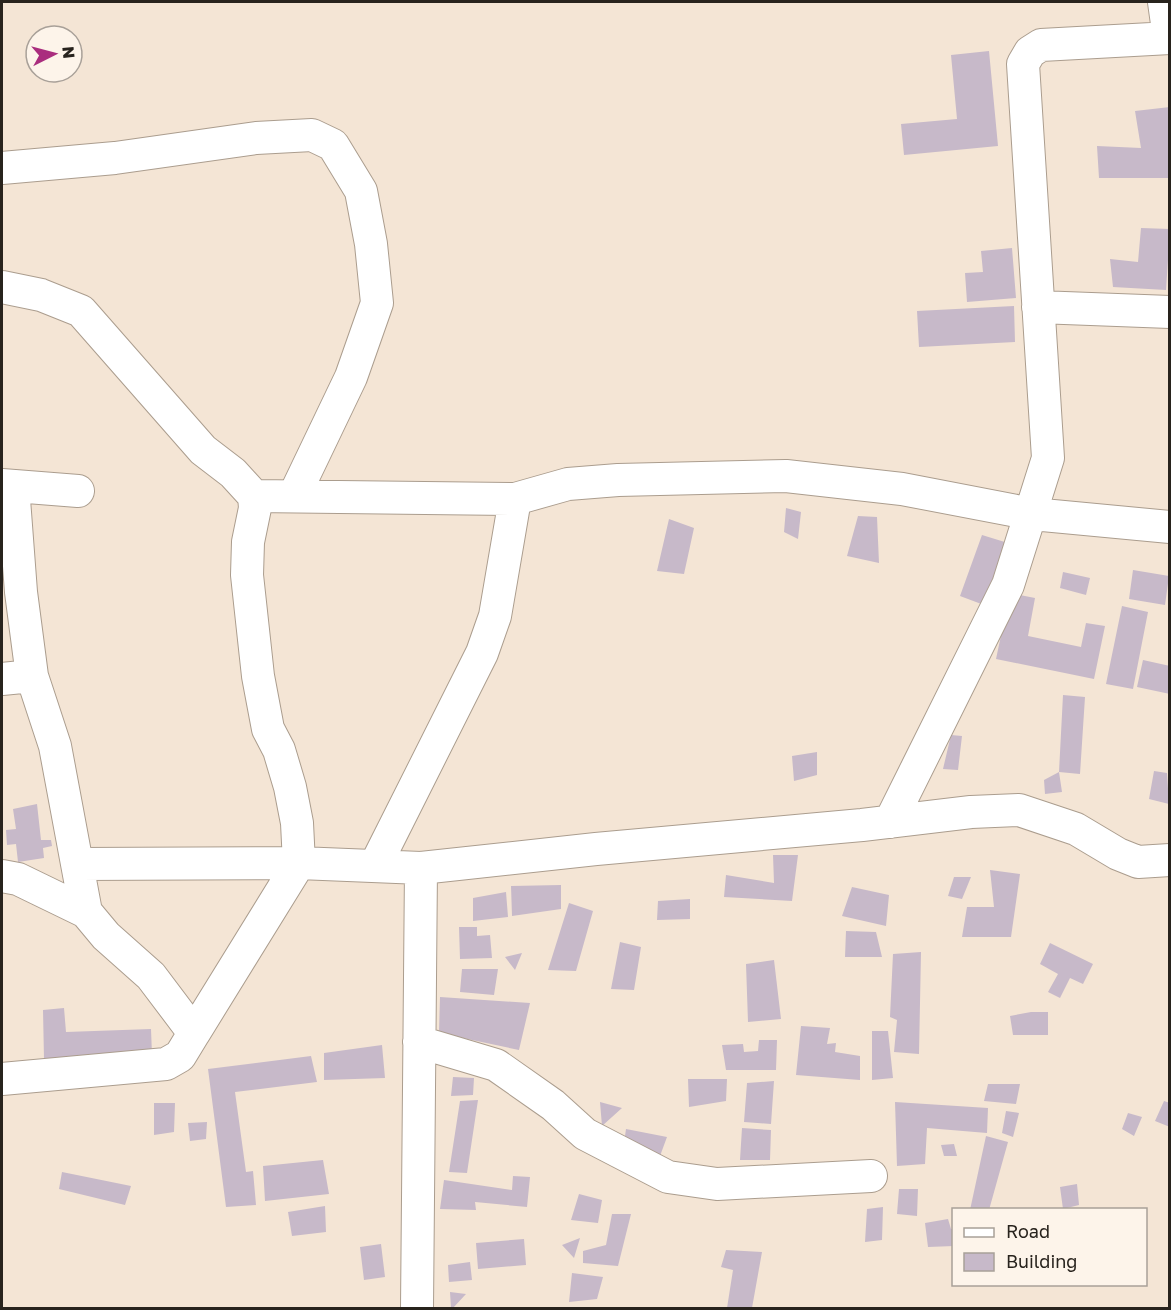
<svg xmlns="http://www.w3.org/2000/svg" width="1171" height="1310" viewBox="0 0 1171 1310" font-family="'Golos Text',sans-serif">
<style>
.building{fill:#c7b9c9}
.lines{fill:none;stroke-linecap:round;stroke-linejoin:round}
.minor-casing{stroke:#ab9d8e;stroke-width:34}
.minor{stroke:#fff;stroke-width:32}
</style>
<rect width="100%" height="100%" fill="#f4e5d5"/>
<path class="building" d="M 989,51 L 998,146 L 904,155 L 901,124 L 957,119 L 951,55 Z
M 1170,107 L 1169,178 L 1099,178 L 1097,146 L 1141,148 L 1135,111 Z
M 1141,228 L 1170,229 L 1166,290 L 1113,287 L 1110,259 L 1138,262 Z
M 1012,248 L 1016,298 L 967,302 L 965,273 L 983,272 L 981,251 Z
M 1014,306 L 1015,342 L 919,347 L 917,311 Z
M 786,508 L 801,512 L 798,539 L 784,532 Z
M 858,516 L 877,517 L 879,563 L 847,556 Z
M 669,519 L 694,528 L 684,574 L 657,571 Z
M 982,535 L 1008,543 L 984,605 L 960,596 Z
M 1133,570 L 1169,576 L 1165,605 L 1129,599 Z
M 1063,572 L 1090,578 L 1086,595 L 1060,588 Z
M 1010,593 L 1035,598 L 1028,636 L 1081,647 L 1086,623 L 1105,626 L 1094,679 L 996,659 Z
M 1122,606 L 1148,612 L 1133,689 L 1106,684 Z
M 1143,660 L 1170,666 L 1170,694 L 1137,687 Z
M 1063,695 L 1085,697 L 1080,774 L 1059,772 Z
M 951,735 L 962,736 L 958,770 L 943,769 Z
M 817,752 L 817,775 L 794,781 L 792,756 Z
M 1154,771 L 1167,773 L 1169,804 L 1149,799 Z
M 1059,772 L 1062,792 L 1045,794 L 1044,780 Z
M 37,804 L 41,840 L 51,840 L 52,846 L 43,848 L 44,858 L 18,862 L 16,844 L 7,845 L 6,830 L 16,829 L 13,809 Z
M 773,855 L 798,855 L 792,901 L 724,897 L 726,875 L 774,883 Z
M 990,870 L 1020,874 L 1011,937 L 962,937 L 967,907 L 994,907 Z
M 954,877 L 971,877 L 962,899 L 948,896 Z
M 561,885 L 561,909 L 512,916 L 511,886 Z
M 852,887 L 889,895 L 886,926 L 842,916 Z
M 506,892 L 508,917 L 473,921 L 473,898 Z
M 690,899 L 690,919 L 657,920 L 658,901 Z
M 569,903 L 593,911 L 576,971 L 548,970 Z
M 459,927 L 477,927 L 477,936 L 490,935 L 492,958 L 460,959 Z
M 846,931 L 876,932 L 882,957 L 845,957 Z
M 620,942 L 641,947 L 634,990 L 611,989 Z
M 1050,943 L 1093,964 L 1083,984 L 1070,978 L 1060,998 L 1048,992 L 1058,974 L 1040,964 Z
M 921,952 L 919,1054 L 894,1052 L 897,1020 L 890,1017 L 893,954 Z
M 522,953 L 515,970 L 505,957 Z
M 774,960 L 781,1019 L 748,1022 L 746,964 Z
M 462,969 L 498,969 L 494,995 L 460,992 Z
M 440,997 L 530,1003 L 519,1050 L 439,1033 Z
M 64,1008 L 66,1032 L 151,1029 L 152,1055 L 44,1059 L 43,1010 Z
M 1031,1012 L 1048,1012 L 1048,1035 L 1013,1035 L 1010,1016 Z
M 801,1026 L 830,1028 L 827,1044 L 836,1043 L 835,1052 L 860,1056 L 860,1080 L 796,1075 Z
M 872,1031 L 888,1031 L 893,1078 L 872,1080 Z
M 759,1040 L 777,1040 L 776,1070 L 726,1070 L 722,1045 L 743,1044 L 744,1052 L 758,1051 Z
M 382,1045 L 385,1078 L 324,1080 L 324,1053 Z
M 311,1056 L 317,1082 L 235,1092 L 246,1172 L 253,1171 L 256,1205 L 226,1207 L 208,1069 Z
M 453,1077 L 474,1078 L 473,1095 L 451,1096 Z
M 688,1079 L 727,1079 L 726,1101 L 689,1107 Z
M 774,1081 L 771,1124 L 744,1122 L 747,1083 Z
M 988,1084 L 1020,1084 L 1016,1104 L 984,1101 Z
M 478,1100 L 467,1173 L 449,1172 L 460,1101 Z
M 1164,1101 L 1170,1103 L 1170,1127 L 1155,1121 Z
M 600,1102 L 622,1108 L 602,1126 Z
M 895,1102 L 988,1108 L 987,1133 L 927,1128 L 925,1164 L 897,1166 Z
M 154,1103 L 175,1103 L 174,1132 L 154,1135 Z
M 1006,1111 L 1019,1113 L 1013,1137 L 1002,1133 Z
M 1128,1113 L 1142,1117 L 1134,1136 L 1122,1129 Z
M 207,1122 L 206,1139 L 190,1141 L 188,1123 Z
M 742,1128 L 771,1130 L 770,1160 L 740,1160 Z
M 626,1129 L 667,1137 L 660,1156 L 623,1150 Z
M 986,1136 L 1008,1142 L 989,1210 L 970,1210 Z
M 954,1144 L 957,1156 L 944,1156 L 941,1145 Z
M 323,1160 L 329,1194 L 265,1201 L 263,1166 Z
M 62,1172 L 131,1186 L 125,1205 L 59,1189 Z
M 513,1176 L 530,1177 L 527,1207 L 475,1202 L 476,1210 L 440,1209 L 444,1180 L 512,1190 Z
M 1077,1184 L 1079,1205 L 1063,1209 L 1060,1187 Z
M 899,1189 L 918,1189 L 917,1216 L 897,1214 Z
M 579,1194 L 602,1200 L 598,1223 L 571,1220 Z
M 325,1206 L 326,1232 L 292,1236 L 288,1212 Z
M 883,1207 L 882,1240 L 865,1242 L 867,1209 Z
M 612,1214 L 631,1214 L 618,1266 L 583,1263 L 583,1251 L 606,1245 Z
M 948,1219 L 951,1229 L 954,1229 L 954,1246 L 928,1247 L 925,1223 Z
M 580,1238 L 574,1258 L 562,1245 Z
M 524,1239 L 526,1265 L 478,1269 L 476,1243 Z
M 381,1244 L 385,1277 L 364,1280 L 360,1247 Z
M 726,1250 L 762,1252 L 752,1308 L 727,1308 L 733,1270 L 721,1267 Z
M 470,1262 L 472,1280 L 449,1282 L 448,1265 Z
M 572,1273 L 603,1277 L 597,1299 L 569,1302 Z
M 450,1292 L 466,1294 L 453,1308 L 451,1308 Z"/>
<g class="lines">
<g class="minor-casing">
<path id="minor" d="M 1164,2 L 1169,38
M 2,168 L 115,158 L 256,138 L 312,135 L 333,145 L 361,191 L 371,244 L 377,303 L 351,377 L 294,496
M 2,287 L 41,295 L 81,311 L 203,450 L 233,473 L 254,496 L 255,508 L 248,542 L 247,575 L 258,676 L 268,729 L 279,750 L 290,787 L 297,823 L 299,863 L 194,1033
M 1038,307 L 1170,312
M 2,485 L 78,491
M 254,496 L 515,499 L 568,484 L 618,480 L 786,476 L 902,489 L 1032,514 L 1170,527
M 2,679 L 32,676 L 21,592 L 13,486
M 890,822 L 1008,585 L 1048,458 L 1023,64 L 1030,52 L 1041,45 L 1170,38
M 79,864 L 299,863 L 421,868 L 596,849 L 862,825 L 971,812 L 1019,810 L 1076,829 L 1118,854 L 1138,862 L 1170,860
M 375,866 L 482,653 L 495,616 L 515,499
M 2,876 L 18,879 L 86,912
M 419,1042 L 496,1065 L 553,1105 L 585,1134 L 668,1177 L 717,1184 L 871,1176
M 2,1079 L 166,1064 L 180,1056 L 194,1033 L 151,976 L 106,936 L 86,912 L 55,746 L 32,676
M 417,1308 L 421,868"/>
</g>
<use href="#minor" class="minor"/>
</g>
<rect width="1171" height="1310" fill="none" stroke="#28231d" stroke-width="6"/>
<rect x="952" y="1208" width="195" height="78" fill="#fdf4ea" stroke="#a8a098" stroke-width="1.5"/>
<rect x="964" y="1228" width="30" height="9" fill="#ffffff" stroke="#a8a098" stroke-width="1.5"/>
<text x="1006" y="1238" font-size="18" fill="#28231d">Road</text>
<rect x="964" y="1253" width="30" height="18" fill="#c7b9c9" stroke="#a8a098" stroke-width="1.5"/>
<text x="1006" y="1268" font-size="18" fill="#28231d">Building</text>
<g transform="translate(54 54) rotate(84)"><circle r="28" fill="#fdf4ea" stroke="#a8a098" stroke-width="1.5"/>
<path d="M0-4.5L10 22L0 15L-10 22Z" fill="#aa2d7e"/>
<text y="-9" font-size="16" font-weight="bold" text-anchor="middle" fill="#28231d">N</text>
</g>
</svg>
